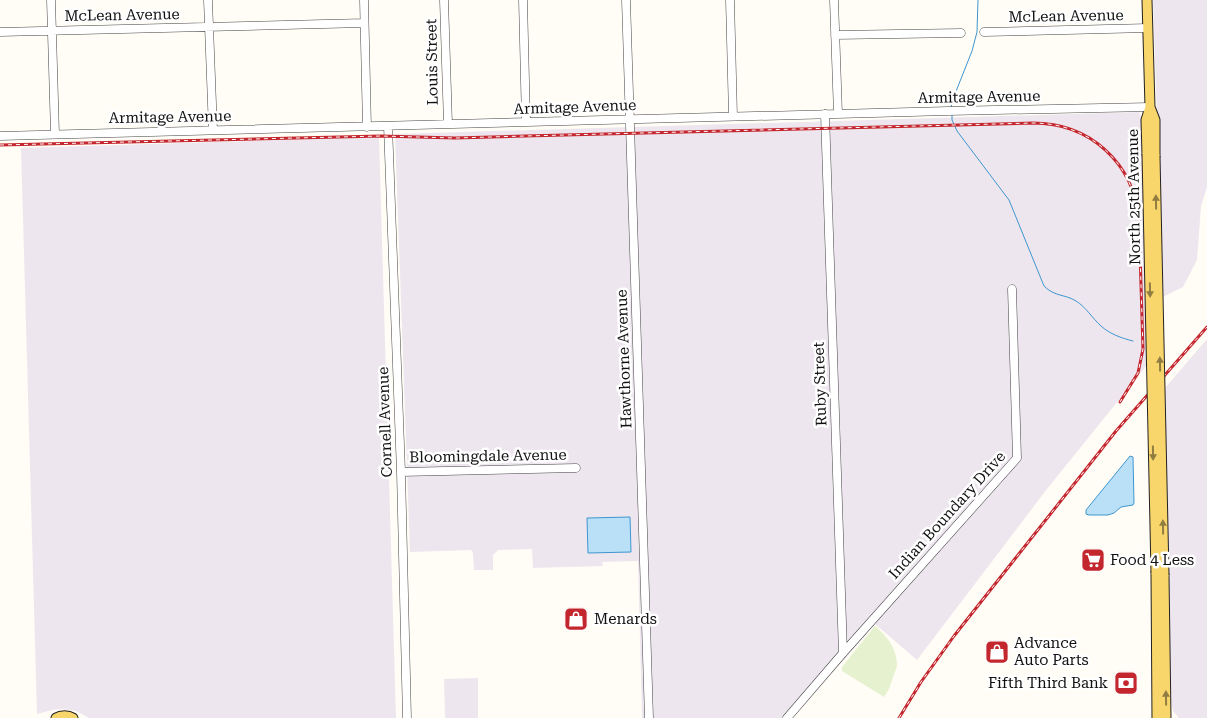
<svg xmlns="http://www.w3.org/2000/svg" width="1207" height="718" viewBox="0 0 1207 718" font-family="'Roboto Serif',serif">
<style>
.industrial{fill:#eee6ef}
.pitch{fill:#e6f2cf}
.water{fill:#b9e0f7;stroke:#3f96cf}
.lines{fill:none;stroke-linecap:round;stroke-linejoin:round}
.stream{stroke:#3f96cf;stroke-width:1}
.minor-casing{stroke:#444;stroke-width:9}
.major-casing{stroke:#222;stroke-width:11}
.minor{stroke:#fff;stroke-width:8}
.major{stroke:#f9d66b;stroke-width:9}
.rail-casing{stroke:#c4262e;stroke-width:3}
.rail{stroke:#fff;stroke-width:1;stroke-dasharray:4;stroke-linecap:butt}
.major-bridge-casing{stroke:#222;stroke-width:11;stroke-linecap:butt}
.major-bridge{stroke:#f9d66b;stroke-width:9}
.oneway{fill:#917d42}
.labels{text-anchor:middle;stroke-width:5;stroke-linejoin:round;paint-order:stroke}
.street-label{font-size:15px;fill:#111;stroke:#fff}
.poi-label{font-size:15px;fill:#111;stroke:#fff;text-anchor:start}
</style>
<rect width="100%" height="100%" fill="#fffdf5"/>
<path class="industrial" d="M 1153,0 L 1207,0 L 1207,187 L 1201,206 L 1197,260 L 1183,287 L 1163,297 Z
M 1139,112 L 1143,122 L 1147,365 L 1047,489 L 917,660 L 875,624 L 793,718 L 642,718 L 638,561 L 602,562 L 603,566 L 533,568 L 532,549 L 498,550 L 493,555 L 493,570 L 474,570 L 473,553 L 471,550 L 410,552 L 395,134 Z
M 379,137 L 396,718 L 89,718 L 76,711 L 63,709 L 52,710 L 37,714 L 21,148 Z
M 1207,339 L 1207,718 L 1179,718 L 1173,711 L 1170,697 L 1165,388 Z
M 478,678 L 478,718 L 445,718 L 444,679 Z"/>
<path class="pitch" d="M 875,626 C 888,637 897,649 897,666 L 889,689 L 884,697 L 842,671 L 842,667 Z"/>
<path class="water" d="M 1130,456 L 1133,457 L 1134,503 L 1133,505 L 1121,507 L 1114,513 L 1108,515 L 1089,515 L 1086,514 L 1086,510 Z
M 630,517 L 631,552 L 588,553 L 587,518 Z"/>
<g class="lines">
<path class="stream" d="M 952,107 L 951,104 L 972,51 L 977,32 L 978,0
M 952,114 L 952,120 L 957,131 L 1009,200 L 1044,286 C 1055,297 1065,294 1076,301 C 1086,307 1092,318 1101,326 C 1110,334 1121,338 1133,341"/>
<g class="minor-casing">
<path id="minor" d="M 51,0 L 55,134
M 208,0 L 213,130
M 364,0 L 367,127
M 444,0 L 448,124
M 523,0 L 526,122
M 626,0 L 649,718
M 730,0 L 733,116
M 834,0 L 838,114
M 0,32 L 364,23
M 984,32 L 1148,28
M 835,35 L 961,33
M 825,114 L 843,653
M 388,126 L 401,472 L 407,718
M 0,136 L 948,111 L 1150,107
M 401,472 L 576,468
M 787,718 L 843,653 L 1017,458 L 1012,289"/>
</g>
<g class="major-casing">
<path id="major" d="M 1150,107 L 1155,120 L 1155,156
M 1147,154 L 1146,120 L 1150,107 L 1147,0
M 1156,573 L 1157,718
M 1164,575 L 1166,718
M 56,718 C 61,715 68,715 73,718"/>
</g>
<use href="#minor" class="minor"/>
<use href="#major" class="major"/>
<g class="rail-casing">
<path id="rail" d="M 0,145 L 381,136 L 455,138 L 525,136 L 1033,123 C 1090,123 1134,163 1139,220 L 1143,349 L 1138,373 L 1120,402
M 899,718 L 921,682 L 954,636 L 1116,431 L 1207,327"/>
</g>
<use href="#rail" class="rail"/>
<g class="major-bridge-casing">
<path id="major-bridge" d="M 1147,154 L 1156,573
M 1155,156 L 1164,575"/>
</g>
<use href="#major-bridge" class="major-bridge"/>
</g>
<defs><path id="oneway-solid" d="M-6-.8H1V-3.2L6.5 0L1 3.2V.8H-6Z" transform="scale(1.25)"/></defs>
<g class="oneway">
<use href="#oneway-solid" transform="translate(1156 202) rotate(-91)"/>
<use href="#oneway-solid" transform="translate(1150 290) rotate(89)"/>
<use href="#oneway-solid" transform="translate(1160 364) rotate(-91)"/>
<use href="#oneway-solid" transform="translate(1153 453) rotate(89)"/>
<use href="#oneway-solid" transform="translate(1163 527) rotate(-91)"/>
<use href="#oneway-solid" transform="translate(1166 698) rotate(-91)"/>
</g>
<defs>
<g id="supermarket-square" transform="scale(1.25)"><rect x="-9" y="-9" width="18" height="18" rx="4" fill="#c4262e" stroke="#fff"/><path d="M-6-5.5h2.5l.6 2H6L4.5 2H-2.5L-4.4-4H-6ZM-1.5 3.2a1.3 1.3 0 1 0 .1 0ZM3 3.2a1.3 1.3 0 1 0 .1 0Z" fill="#fff"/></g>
<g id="shop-square" transform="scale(1.25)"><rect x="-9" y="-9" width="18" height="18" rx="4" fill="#c4262e" stroke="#fff"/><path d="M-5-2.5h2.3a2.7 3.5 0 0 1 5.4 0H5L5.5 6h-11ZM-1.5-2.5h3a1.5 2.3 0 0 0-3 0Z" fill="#fff"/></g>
<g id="bank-square" transform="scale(1.25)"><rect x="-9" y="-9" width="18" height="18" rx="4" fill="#c4262e" stroke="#fff"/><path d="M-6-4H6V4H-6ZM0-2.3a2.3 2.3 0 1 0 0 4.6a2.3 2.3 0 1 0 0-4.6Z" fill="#fff"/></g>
</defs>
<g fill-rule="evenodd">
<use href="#supermarket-square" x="1093" y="560"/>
<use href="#shop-square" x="576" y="619"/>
<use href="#shop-square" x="997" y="652"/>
<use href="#bank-square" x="1126" y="683"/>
</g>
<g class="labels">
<g class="street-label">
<text transform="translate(122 15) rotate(-1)" y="5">McLean Avenue</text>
<text transform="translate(1066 16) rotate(-1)" y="5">McLean Avenue</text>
<text transform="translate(432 62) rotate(-91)" y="5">Louis Street</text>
<text transform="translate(979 97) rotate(-1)" y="5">Armitage Avenue</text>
<text transform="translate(575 107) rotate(-2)" y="5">Armitage Avenue</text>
<text transform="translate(170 117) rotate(-1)" y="5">Armitage Avenue</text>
<text transform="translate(1134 197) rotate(-91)" y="5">North 25th Avenue</text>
<text transform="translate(624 359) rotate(-92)" y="5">Hawthorne Avenue</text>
<text transform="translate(820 384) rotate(-92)" y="5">Ruby Street</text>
<text transform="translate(385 422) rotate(-92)" y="5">Cornell Avenue</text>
<text transform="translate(488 456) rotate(-1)" y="5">Bloomingdale Avenue</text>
<text transform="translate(947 515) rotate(-48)" y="5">Indian Boundary Drive</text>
</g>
<g class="poi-label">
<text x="1110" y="565">Food 4 Less</text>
<text x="594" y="624">Menards</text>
<text x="1014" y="648">Advance<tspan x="1014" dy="17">Auto Parts</tspan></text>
<text x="1108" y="688" text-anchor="end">Fifth Third Bank</text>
</g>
</g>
</svg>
